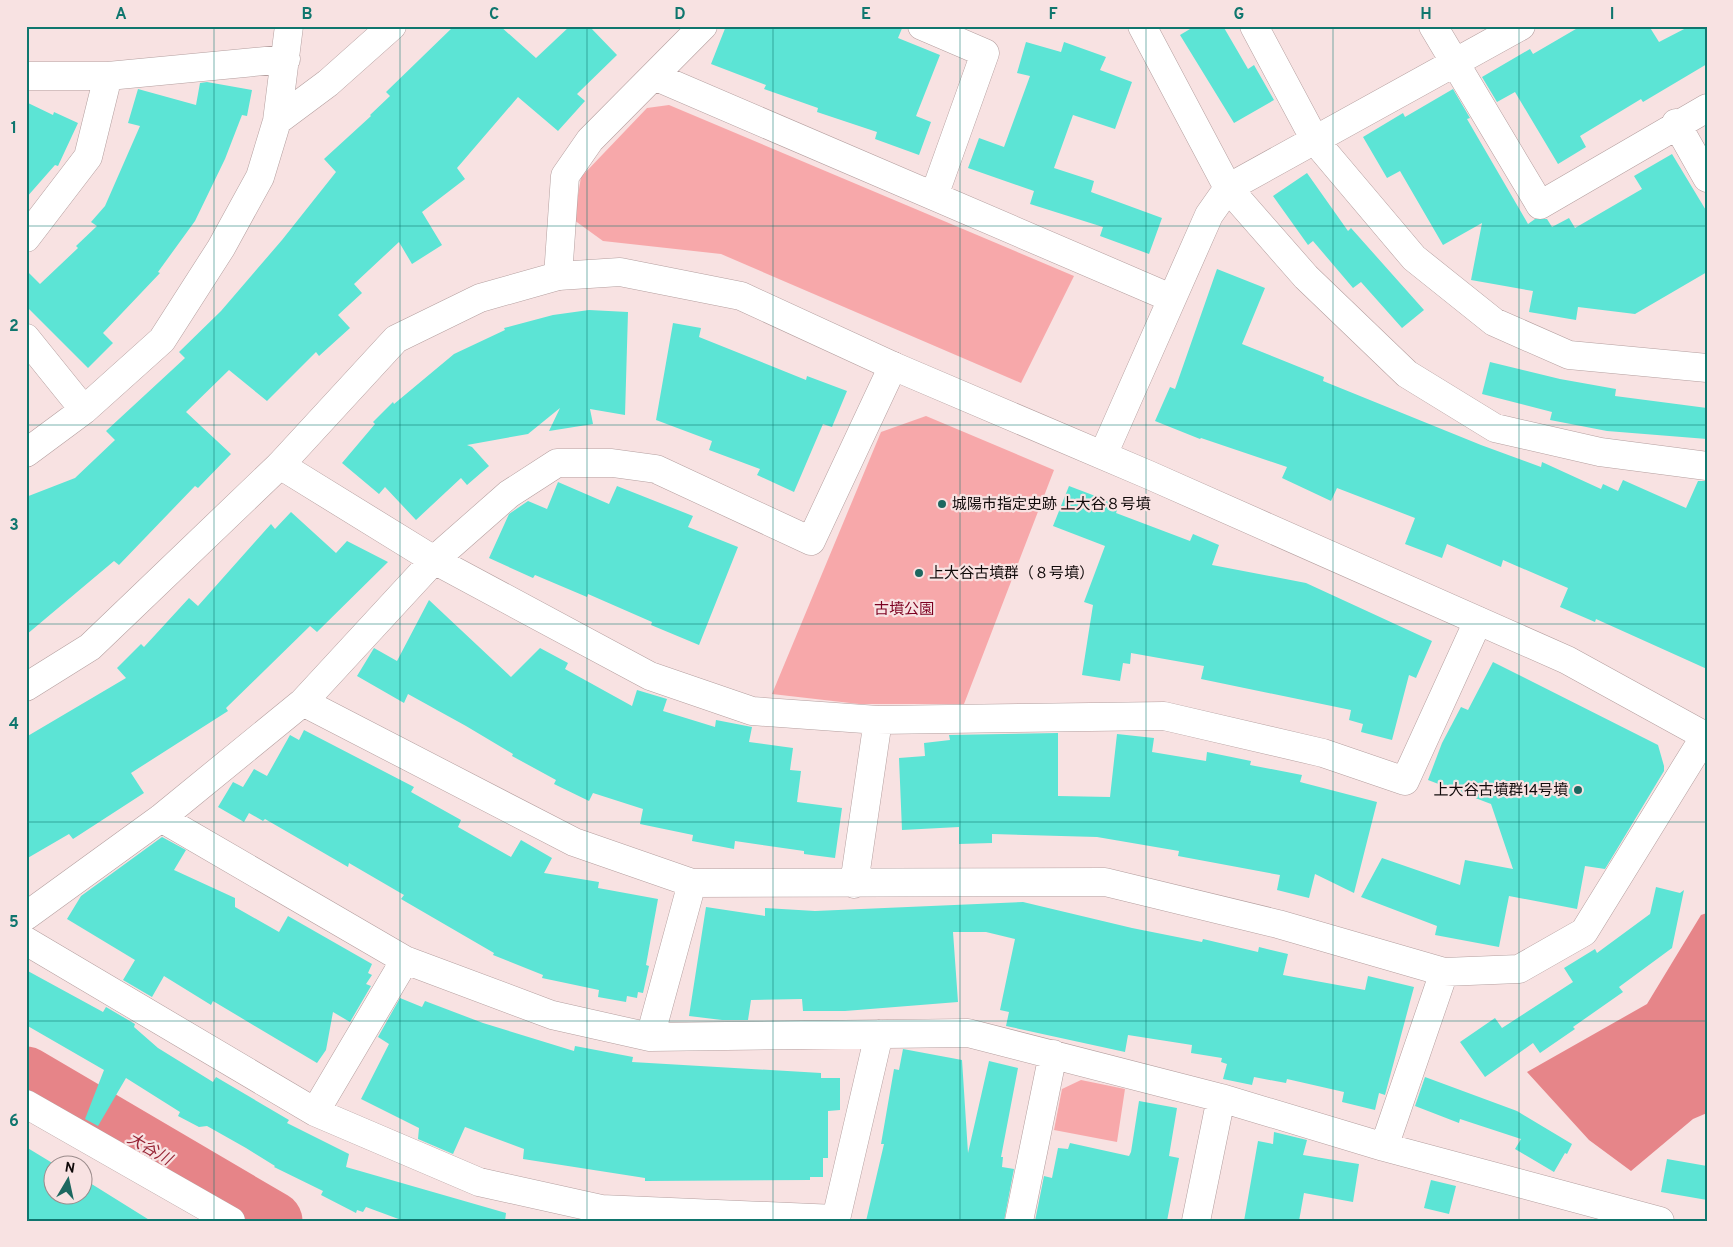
<svg xmlns="http://www.w3.org/2000/svg" width="1733" height="1247" viewBox="0 0 1733 1247" font-family="Overpass,'Noto Sans JP',sans-serif">
<style>
.green{fill:#f7a8aa}
.forest{fill:#e68589}
.lines{fill:none;stroke-linecap:round;stroke-linejoin:round}
.river{stroke:#e68488;stroke-width:59}
.building{fill:#5ce4d5}
.minor-casing{stroke:#b49f9f;stroke-width:29}
.tertiary-casing{stroke:#b49f9f;stroke-width:29}
.minor{stroke:#fff;stroke-width:28}
.tertiary{stroke:#fff;stroke-width:28}
.grid{fill:none;stroke:#0f766e;stroke-width:1;stroke-opacity:0.55}
.poi-dot{fill:#1d6860;stroke:#f8e2e2;stroke-width:2}
.labels{text-anchor:middle;stroke-width:4.5;stroke-linejoin:round;paint-order:stroke}
.poi-label{font-size:15px;fill:#100a0a;stroke:#f8e2e2;text-anchor:start}
.park-label{font-size:15px;fill:#7c0020;stroke:#f8e2e2}
.water-label{font-size:16px;font-style:italic;fill:#962334;stroke:#f8e2e2}
.neatline{fill:none;stroke:#0f766e;stroke-width:2}
.grid-label{font-size:16px;text-anchor:middle;font-weight:bold;fill:#0f766e}
</style>
<rect width="100%" height="100%" fill="#f8e2e2"/>
<path class="green" d="M 669,105 L 1074,276 L 1021,383 L 721,254 L 603,241 L 574,220 L 581,177 L 647,108 Z
M 926,416 L 1054,470 L 964,704 L 859,704 L 772,694 L 881,432 Z
M 1081,1080 L 1125,1089 L 1117,1142 L 1054,1130 L 1062,1089 Z"/>
<path class="forest" d="M 1707,913 L 1707,1113 L 1693,1119 L 1631,1171 L 1589,1140 L 1527,1072 L 1647,1004 L 1701,915 Z"/>
<g class="lines">
<path class="river" d="M 26,1076 L 273,1221"/>
</g>
<path class="building" d="M 454,26 L 500,26 L 536,58 L 570,26 L 589,26 L 617,55 L 577,94 L 585,101 L 558,131 L 518,97 L 457,168 L 465,179 L 422,212 L 442,245 L 412,264 L 399,242 L 354,284 L 362,293 L 338,315 L 350,328 L 319,356 L 316,352 L 267,401 L 229,370 L 186,412 L 231,454 L 198,488 L 195,486 L 119,565 L 114,561 L 26,635 L 26,497 L 75,478 L 115,440 L 106,431 L 185,358 L 179,352 L 221,311 L 282,240 L 336,172 L 324,159 L 371,116 L 370,115 L 390,96 L 386,92 Z
M 726,26 L 903,26 L 898,38 L 940,55 L 916,116 L 931,122 L 919,155 L 875,139 L 877,132 L 817,112 L 818,108 L 764,89 L 766,85 L 711,64 Z
M 1195,26 L 1223,26 L 1248,69 L 1254,65 L 1274,100 L 1234,123 L 1180,35 Z
M 1581,26 L 1649,26 L 1659,42 L 1690,26 L 1707,26 L 1707,64 L 1643,102 L 1641,99 L 1580,136 L 1586,147 L 1558,164 L 1515,92 L 1497,102 L 1482,77 L 1530,49 L 1533,54 Z
M 1026,42 L 1061,52 L 1064,42 L 1106,57 L 1100,70 L 1132,82 L 1115,129 L 1073,115 L 1054,168 L 1094,181 L 1091,192 L 1162,218 L 1149,254 L 1100,236 L 1103,227 L 1030,204 L 1034,191 L 968,168 L 979,138 L 1004,147 L 1030,76 L 1017,73 Z
M 207,82 L 252,90 L 247,116 L 242,115 L 225,159 L 195,221 L 158,272 L 160,273 L 103,333 L 113,343 L 88,368 L 26,306 L 26,270 L 40,284 L 78,248 L 76,246 L 97,226 L 91,222 L 105,206 L 140,126 L 128,123 L 138,89 L 196,105 L 200,83 Z
M 1453,89 L 1470,118 L 1467,119 L 1528,224 L 1535,219 L 1547,219 L 1552,227 L 1569,218 L 1575,228 L 1642,189 L 1634,176 L 1672,154 L 1707,212 L 1707,272 L 1635,314 L 1578,307 L 1576,320 L 1529,312 L 1533,291 L 1471,280 L 1482,223 L 1443,245 L 1400,171 L 1387,178 L 1363,137 L 1403,113 L 1405,117 Z
M 26,102 L 53,115 L 54,112 L 78,123 L 58,166 L 55,165 L 26,198 Z
M 1307,173 L 1348,231 L 1351,228 L 1424,310 L 1402,328 L 1361,282 L 1353,288 L 1313,241 L 1308,245 L 1273,196 Z
M 1217,269 L 1265,288 L 1242,344 L 1324,377 L 1323,381 L 1481,445 L 1541,467 L 1542,462 L 1601,489 L 1603,484 L 1618,491 L 1623,480 L 1686,508 L 1698,481 L 1707,481 L 1707,669 L 1596,619 L 1595,622 L 1560,607 L 1568,588 L 1503,560 L 1501,567 L 1447,544 L 1442,558 L 1405,544 L 1415,518 L 1337,488 L 1331,501 L 1282,478 L 1287,467 L 1201,438 L 1200,439 L 1155,421 L 1170,387 L 1175,389 Z
M 589,310 L 628,312 L 625,415 L 590,409 L 593,424 L 549,431 L 560,408 L 528,434 L 467,445 L 472,447 L 489,466 L 467,485 L 461,478 L 416,520 L 385,487 L 379,494 L 342,463 L 375,424 L 373,422 L 393,402 L 394,404 L 454,354 L 505,330 L 504,328 L 553,315 Z
M 673,323 L 701,328 L 699,337 L 806,380 L 807,376 L 847,391 L 832,427 L 823,424 L 794,492 L 757,475 L 760,469 L 709,450 L 712,441 L 656,420 Z
M 1490,362 L 1560,379 L 1616,389 L 1615,396 L 1707,408 L 1707,439 L 1607,431 L 1550,420 L 1552,412 L 1482,394 Z
M 558,482 L 609,504 L 617,486 L 693,516 L 688,527 L 738,547 L 699,645 L 651,625 L 652,622 L 588,594 L 587,597 L 535,575 L 533,578 L 489,558 L 509,514 L 528,501 L 547,509 Z
M 1069,486 L 1119,505 L 1116,513 L 1190,541 L 1193,534 L 1219,545 L 1212,565 L 1306,583 L 1432,641 L 1416,678 L 1409,675 L 1392,740 L 1361,732 L 1363,724 L 1349,720 L 1351,710 L 1201,679 L 1204,666 L 1131,653 L 1130,664 L 1123,663 L 1120,681 L 1082,675 L 1093,605 L 1084,602 L 1105,546 L 1053,526 Z
M 291,512 L 336,553 L 347,541 L 388,562 L 317,632 L 310,626 L 226,708 L 228,711 L 131,773 L 144,793 L 73,839 L 69,834 L 26,859 L 26,737 L 126,678 L 117,668 L 141,644 L 144,647 L 189,598 L 198,606 L 271,524 L 275,529 Z
M 429,600 L 511,677 L 540,648 L 568,663 L 565,669 L 632,706 L 637,690 L 667,699 L 663,711 L 715,727 L 716,720 L 752,727 L 749,742 L 793,748 L 790,770 L 801,771 L 797,802 L 842,808 L 835,858 L 804,854 L 804,851 L 735,841 L 734,849 L 692,841 L 693,835 L 640,824 L 643,809 L 593,793 L 589,801 L 554,784 L 556,780 L 512,756 L 513,754 L 466,726 L 408,694 L 404,703 L 357,676 L 374,648 L 397,661 Z
M 1493,662 L 1658,745 L 1664,766 L 1664,771 L 1605,869 L 1585,866 L 1577,909 L 1509,896 L 1499,947 L 1435,935 L 1437,926 L 1361,897 L 1382,858 L 1460,885 L 1465,860 L 1513,869 L 1491,804 L 1428,780 L 1442,743 L 1461,707 L 1468,710 Z
M 304,730 L 414,787 L 411,792 L 461,820 L 458,827 L 511,857 L 521,840 L 552,858 L 544,873 L 599,882 L 598,888 L 658,899 L 646,965 L 649,966 L 643,993 L 638,992 L 637,998 L 627,996 L 626,1002 L 598,997 L 599,990 L 542,978 L 543,975 L 493,955 L 494,953 L 401,899 L 404,895 L 349,863 L 348,867 L 265,819 L 263,821 L 249,813 L 244,822 L 218,807 L 233,782 L 243,787 L 254,769 L 267,776 L 290,735 L 299,740 Z
M 1058,733 L 1058,796 L 1110,797 L 1117,734 L 1154,738 L 1152,752 L 1206,761 L 1207,752 L 1251,761 L 1250,765 L 1302,775 L 1300,782 L 1377,802 L 1354,893 L 1315,874 L 1309,898 L 1277,890 L 1280,875 L 1178,856 L 1179,851 L 1097,837 L 992,834 L 992,843 L 959,844 L 959,827 L 902,830 L 899,758 L 925,756 L 924,743 L 950,740 L 949,735 Z
M 162,837 L 186,850 L 174,870 L 235,898 L 235,907 L 279,932 L 288,916 L 372,964 L 368,973 L 372,975 L 366,984 L 371,986 L 350,1022 L 333,1012 L 326,1050 L 317,1063 L 213,1001 L 211,1005 L 164,976 L 152,997 L 123,980 L 135,960 L 67,919 L 81,896 Z
M 1656,887 L 1680,893 L 1684,890 L 1672,948 L 1619,987 L 1623,992 L 1573,1027 L 1575,1029 L 1540,1053 L 1533,1043 L 1485,1077 L 1460,1042 L 1495,1018 L 1502,1028 L 1573,982 L 1564,968 L 1595,949 L 1597,953 L 1650,914 Z
M 1023,902 L 1132,928 L 1202,942 L 1203,939 L 1258,952 L 1259,947 L 1288,954 L 1283,975 L 1365,990 L 1368,976 L 1414,987 L 1385,1095 L 1379,1093 L 1375,1110 L 1342,1102 L 1344,1092 L 1287,1079 L 1286,1083 L 1254,1077 L 1252,1085 L 1223,1079 L 1227,1064 L 1221,1062 L 1222,1058 L 1191,1053 L 1192,1045 L 1128,1035 L 1125,1052 L 1006,1026 L 1009,1012 L 1000,1010 L 1015,939 L 986,932 L 953,932 L 958,1002 L 845,1011 L 803,1011 L 802,999 L 751,1000 L 748,1020 L 722,1020 L 689,1016 L 706,907 L 765,916 L 765,908 L 815,911 Z
M 26,970 L 103,1012 L 106,1007 L 135,1024 L 134,1027 L 158,1048 L 213,1082 L 216,1077 L 289,1120 L 287,1123 L 349,1154 L 346,1167 L 506,1213 L 505,1221 L 404,1221 L 366,1207 L 363,1212 L 357,1210 L 356,1213 L 321,1195 L 323,1191 L 274,1167 L 275,1166 L 246,1148 L 207,1126 L 199,1127 L 178,1116 L 180,1112 L 126,1078 L 98,1126 L 85,1119 L 104,1070 L 26,1025 Z
M 400,998 L 422,1007 L 425,1001 L 483,1023 L 574,1051 L 575,1046 L 633,1057 L 632,1062 L 821,1073 L 821,1078 L 840,1078 L 840,1110 L 828,1111 L 828,1158 L 823,1158 L 823,1177 L 810,1177 L 810,1180 L 645,1181 L 645,1178 L 523,1159 L 524,1149 L 465,1127 L 453,1154 L 418,1139 L 419,1128 L 361,1099 L 389,1044 L 378,1037 Z
M 903,1049 L 962,1060 L 968,1153 L 989,1061 L 1018,1068 L 1001,1157 L 1003,1157 L 1002,1167 L 1014,1169 L 1004,1221 L 866,1221 L 884,1144 L 881,1144 L 894,1069 L 899,1070 Z
M 1425,1077 L 1517,1111 L 1572,1144 L 1567,1154 L 1565,1153 L 1554,1172 L 1515,1149 L 1521,1139 L 1460,1119 L 1459,1123 L 1415,1106 Z
M 1139,1101 L 1177,1108 L 1169,1156 L 1179,1158 L 1167,1221 L 1035,1221 L 1044,1176 L 1052,1178 L 1058,1148 L 1068,1149 L 1070,1143 L 1129,1156 L 1131,1152 Z
M 1274,1132 L 1307,1140 L 1303,1155 L 1359,1164 L 1353,1202 L 1304,1193 L 1299,1221 L 1244,1221 L 1258,1141 L 1273,1144 Z
M 26,1147 L 54,1164 L 52,1194 L 82,1194 L 82,1178 L 151,1221 L 26,1221 Z
M 1667,1159 L 1707,1166 L 1707,1200 L 1661,1192 Z
M 1431,1180 L 1456,1186 L 1449,1214 L 1424,1208 Z"/>
<g class="lines">
<g class="minor-casing">
<path id="minor" d="M 922,26 L 985,53 L 934,196
M 1254,26 L 1316,142 L 1414,258 L 1494,322 L 1569,355 L 1707,368
M 1433,26 L 1540,205 L 1707,108
M 1521,26 L 1228,188 L 1306,277 L 1407,374 L 1495,428 L 1600,452 L 1707,466
M 26,76 L 108,76 L 286,59
M 654,76 L 1171,298
M 277,121 L 328,83 L 392,26
M 1676,123 L 1707,178
M 26,238 L 88,157 L 108,76
M 558,276 L 565,176 L 590,140 L 703,26
M 26,338 L 84,410
M 26,453 L 84,410 L 162,340 L 221,248 L 260,177 L 277,121 L 289,26
M 280,465 L 434,560 L 650,676 L 752,711 L 878,720 L 1164,716 L 1323,753 L 1405,781 L 1478,621
M 303,702 L 574,842 L 692,883 L 1105,882 L 1278,924 L 1444,972 L 1519,969 L 1584,932 L 1705,736
M 161,818 L 405,960 L 552,1015 L 650,1037 L 968,1033 L 1221,1098 L 1384,1147 L 1660,1221
M 854,884 L 878,720
M 26,916 L 161,818 L 303,702 L 434,560 L 509,494 L 557,463 L 612,463 L 656,469 L 811,541 L 893,366
M 26,941 L 315,1112 L 479,1182 L 601,1209 L 836,1219 L 879,1034
M 650,1037 L 692,883
M 315,1112 L 405,960
M 1384,1147 L 1444,972
M 1019,1221 L 1053,1054
M 1196,1221 L 1221,1098"/>
</g>
<g class="tertiary-casing">
<path id="tertiary" d="M 1103,455 L 1209,215 L 1228,188 L 1142,26
M 26,687 L 90,647 L 280,465 L 396,339 L 480,298 L 558,276 L 620,272 L 741,296 L 893,366 L 1149,475 L 1567,660 L 1707,737
M 26,1104 L 231,1221"/>
</g>
<use href="#minor" class="minor"/>
<use href="#tertiary" class="tertiary"/>
</g>
<path class="grid" d="M 214,26 L 214,1221M 400,26 L 400,1221M 587,26 L 587,1221M 773,26 L 773,1221M 960,26 L 960,1221M 1146,26 L 1146,1221M 1333,26 L 1333,1221M 1519,26 L 1519,1221M 26,226 L 1707,226M 26,425 L 1707,425M 26,624 L 1707,624M 26,822 L 1707,822M 26,1021 L 1707,1021"/>
<g class="poi-dot">
<circle cx="942" cy="504" r="5"/>
<circle cx="919" cy="573" r="5"/>
<circle cx="1578" cy="790" r="5"/>
</g>
<g class="labels">
<g class="poi-label">
<text x="952" y="509">城陽市指定史跡 上大谷８号墳</text>
<text x="929" y="578">上大谷古墳群（８号墳）</text>
<text x="1568" y="795" text-anchor="end">上大谷古墳群14号墳</text>
</g>
<g class="park-label">
<text x="904" y="614">古墳公園</text>
</g>
<g class="water-label">
<text transform="translate(150 1148) rotate(30)" y="6">大谷川</text>
</g>
</g>
<rect width="1733" height="1247" fill="none" stroke="#f8e2e2" stroke-width="55"/>
<g transform="translate(68 1180) rotate(9)"><circle r="24" fill="#f8e2e2" stroke="#9b8c8c"/>
<path d="M0-4L9 19L0 12L-9 19Z" fill="#1d6860"/>
<text y="-8" font-size="14" font-weight="bold" text-anchor="middle" fill="#100a0a">N</text>
</g>
<rect x="28" y="28" width="1678" height="1192" class="neatline"/>
<g class="grid-label">
<text x="121" y="19">A</text>
<text x="307" y="19">B</text>
<text x="494" y="19">C</text>
<text x="680" y="19">D</text>
<text x="866" y="19">E</text>
<text x="1053" y="19">F</text>
<text x="1239" y="19">G</text>
<text x="1426" y="19">H</text>
<text x="1612" y="19">I</text>
<text x="14" y="133">1</text>
<text x="14" y="331">2</text>
<text x="14" y="530">3</text>
<text x="14" y="729">4</text>
<text x="14" y="927">5</text>
<text x="14" y="1126">6</text>
</g>
</svg>
